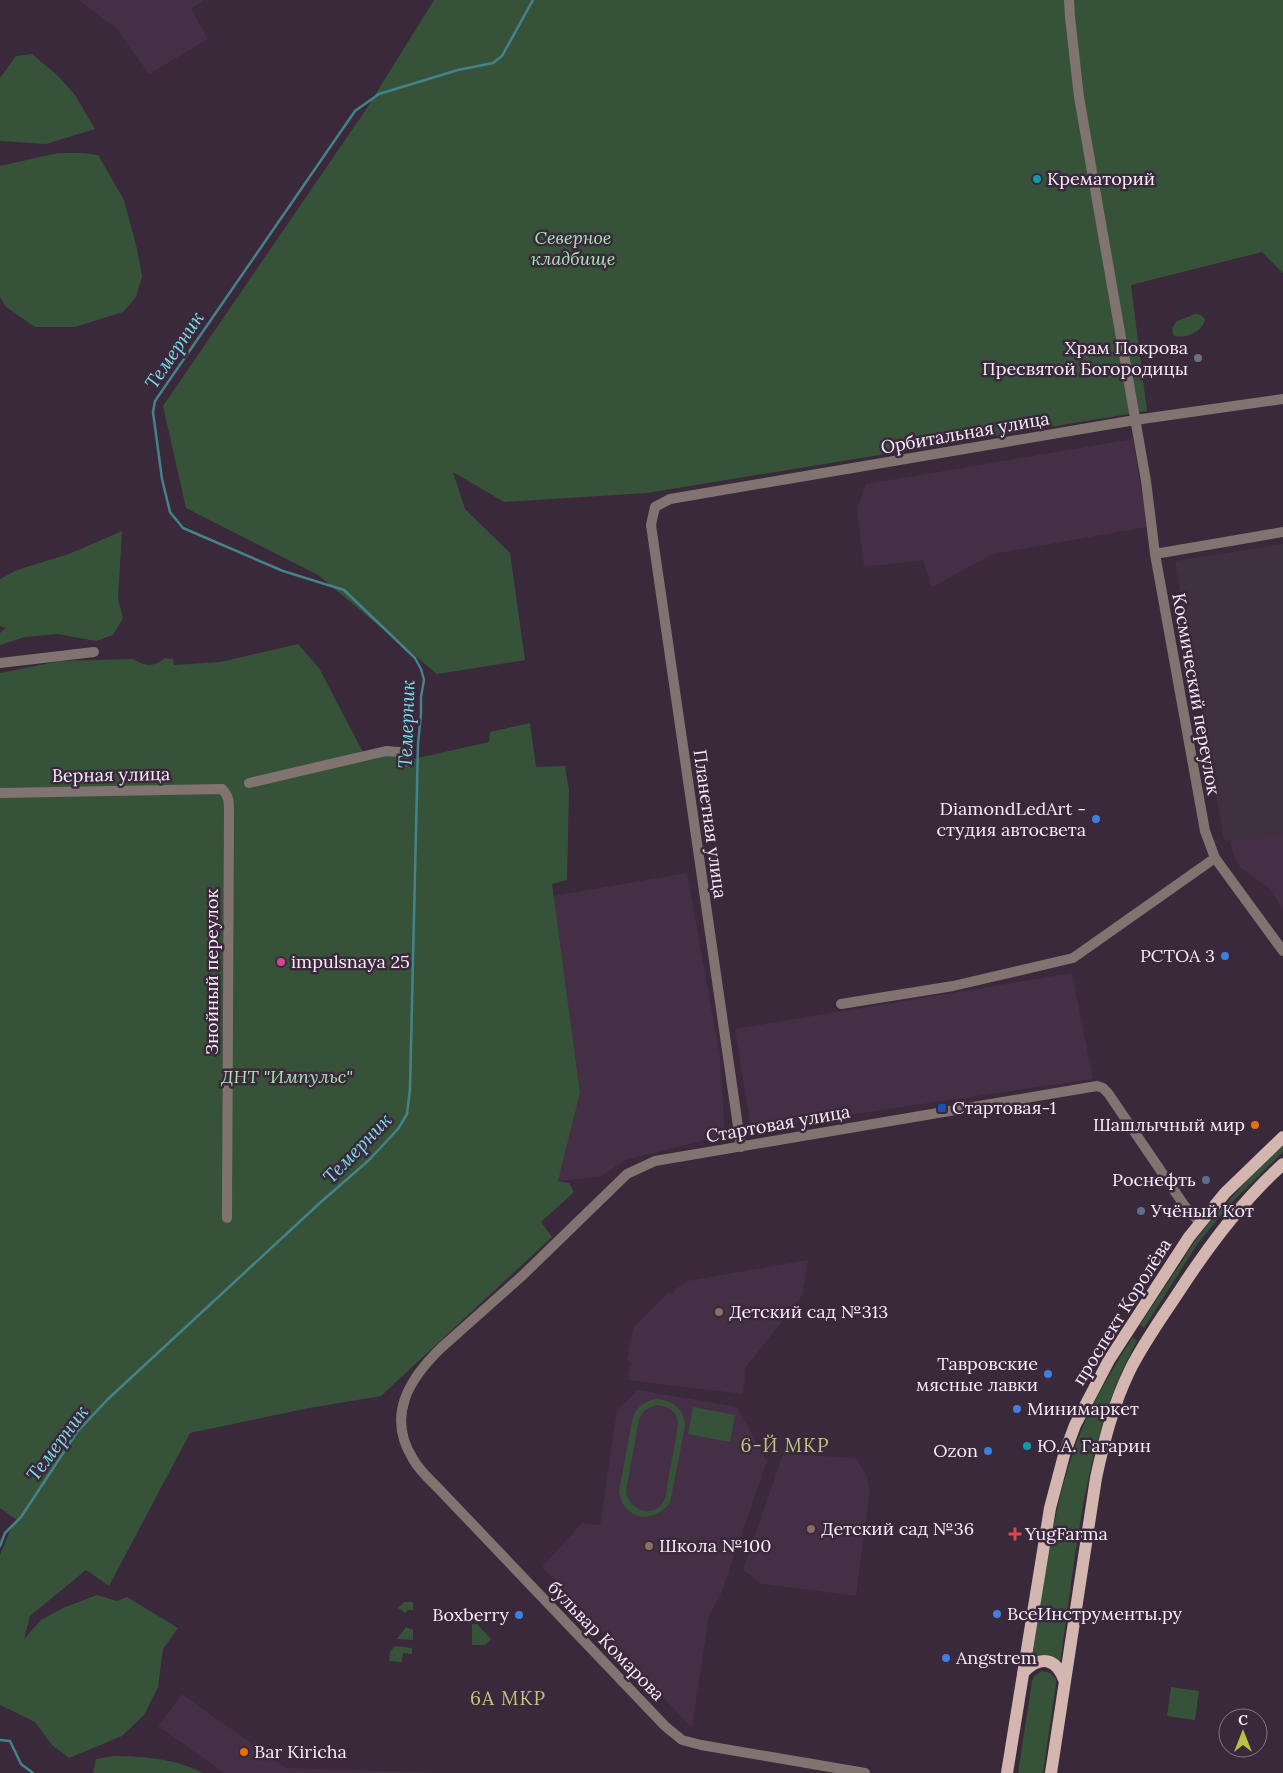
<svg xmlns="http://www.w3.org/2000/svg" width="1283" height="1773" viewBox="0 0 1283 1773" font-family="Lora,serif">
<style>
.commercial{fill:#40313e}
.built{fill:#452f47}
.green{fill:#36533a;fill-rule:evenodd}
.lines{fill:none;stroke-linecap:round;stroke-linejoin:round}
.stream{stroke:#448389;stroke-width:2.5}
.minor{stroke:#81736f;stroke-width:10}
.major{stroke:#d2b6af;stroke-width:12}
.culture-dot{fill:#0f9aa8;stroke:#3a283b;stroke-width:2}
.worship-dot{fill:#6b7280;stroke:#3a283b;stroke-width:2}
.shop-dot{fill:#3f7fe0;stroke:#3a283b;stroke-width:2}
.hotel-dot{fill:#d1479c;stroke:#3a283b;stroke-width:2}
.transit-dot{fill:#1a4fb4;stroke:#3a283b;stroke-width:2}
.food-dot{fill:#e8710a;stroke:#3a283b;stroke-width:2}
.service-dot{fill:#5c6f8a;stroke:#3a283b;stroke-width:2}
.education-dot{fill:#8d6e63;stroke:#3a283b;stroke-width:2}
.health-dot{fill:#e0444e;stroke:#3a283b;stroke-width:2}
.labels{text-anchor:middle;stroke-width:5;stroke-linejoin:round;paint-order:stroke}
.poi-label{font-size:18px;fill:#f8ecf8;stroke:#3a283b;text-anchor:start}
.park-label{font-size:18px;font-style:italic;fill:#a7e4af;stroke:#3a283b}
.street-label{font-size:18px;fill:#f8ecf8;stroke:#3a283b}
.water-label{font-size:19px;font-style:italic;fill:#7adfe8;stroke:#3a283b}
.neighbourhood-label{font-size:19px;letter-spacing:1px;fill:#c0c679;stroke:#3a283b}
</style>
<rect width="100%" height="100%" fill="#3a283b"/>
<path class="commercial" d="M 1283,544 L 1283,833 L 1230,841 L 1224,840 L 1175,561 Z"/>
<path class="built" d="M 78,0 L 204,0 L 191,9 L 208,39 L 149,74 L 117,29 Z
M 1133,439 L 1147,527 L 993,554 L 932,587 L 923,560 L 864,567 L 857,510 L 866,484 Z
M 1283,833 L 1283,910 L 1270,889 L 1240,867 L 1235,858 L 1230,841 Z
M 687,873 L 720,1057 L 725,1135 L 625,1160 L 600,1177 L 558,1181 L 580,1093 L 553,896 Z
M 1072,973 L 1093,1079 L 751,1129 L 735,1029 Z
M 808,1260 L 802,1296 L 746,1367 L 743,1394 L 628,1380 L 631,1362 L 627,1360 L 633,1328 L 668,1293 L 673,1293 L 677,1288 L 687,1281 Z
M 638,1390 L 737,1407 L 767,1461 L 721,1594 L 709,1615 L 692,1728 L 542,1567 L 582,1523 L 600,1525 L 617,1410 Z
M 783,1454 L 856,1458 L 867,1477 L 870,1489 L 856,1596 L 762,1584 L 743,1570 Z
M 182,1694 L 286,1768 L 451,1773 L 224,1773 L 158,1726 Z"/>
<path class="green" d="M 434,0 L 1283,0 L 1283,273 L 1262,252 L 1131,285 L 1147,411 L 647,493 L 504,502 L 453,472 L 465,509 L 510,553 L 525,660 L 437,674 L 318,575 L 186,508 L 163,406 L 365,111 Z
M 32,54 L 57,75 L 75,95 L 95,129 L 46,144 L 0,141 L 0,78 L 16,56 Z
M 58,153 L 83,153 L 98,155 L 124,200 L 137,249 L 142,276 L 136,297 L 123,312 L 75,327 L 35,327 L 6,307 L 0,297 L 0,166 Z
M 1195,314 L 1201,315 L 1205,319 C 1203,332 1184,340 1173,335 L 1172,328 L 1177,321 Z
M 122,531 L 118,599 L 123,618 L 113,635 L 96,641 L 58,634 L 25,637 L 0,645 L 0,633 L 6,628 L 0,626 L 0,579 L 17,570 L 69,554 Z
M 298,644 L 319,668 L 366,758 L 399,753 L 409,760 L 489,742 L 490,732 L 530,723 L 536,767 L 565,766 L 569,790 L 567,880 L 552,884 L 580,1093 L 558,1181 L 569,1183 L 574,1192 L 541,1222 L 552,1237 L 381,1396 L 309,1408 L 190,1433 L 109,1586 L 86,1570 L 30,1616 L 24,1639 L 41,1620 L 63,1608 L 97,1595 L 117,1601 L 127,1597 L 178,1628 L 163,1649 L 158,1687 L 144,1715 L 122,1736 L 69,1758 L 52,1745 L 35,1722 L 0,1705 L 0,1555 L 11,1528 L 17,1520 L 0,1508 L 0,673 L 60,661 L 133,659 C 146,667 153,667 165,658 L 173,659 L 174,665 L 221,662 Z
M 1283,1146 L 1283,1152 L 1233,1201 L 1198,1243 L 1144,1328 L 1140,1325 L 1195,1241 L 1212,1219 L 1250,1177 Z
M 1133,1337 L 1137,1341 C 1084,1437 1076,1556 1060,1663 L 1032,1658 C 1043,1593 1050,1522 1071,1459 C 1085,1415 1108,1375 1133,1337 Z
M 655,1399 C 671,1399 685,1409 685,1426 L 670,1503 C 653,1525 623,1520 619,1491 L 633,1417 C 637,1406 645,1402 655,1399 ZM 656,1405 C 668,1406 679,1412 678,1425 C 675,1443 672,1461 668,1479 C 667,1486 667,1496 663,1502 C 652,1520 628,1509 626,1491 L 639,1419 L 645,1410 Z
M 693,1407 L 735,1415 L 730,1442 L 688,1434 Z
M 404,1602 L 413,1602 L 413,1610 L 408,1610 L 405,1613 L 398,1608 Z
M 472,1624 L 477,1624 L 491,1639 L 485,1645 L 472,1645 Z
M 406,1627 L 413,1630 L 413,1640 L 397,1639 Z
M 395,1646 L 412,1648 L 412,1654 L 403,1653 L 402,1662 L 389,1661 L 390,1652 Z
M 1042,1671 L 1050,1673 L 1056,1679 L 1056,1684 L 1043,1773 L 1018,1773 L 1032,1681 L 1034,1676 Z
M 1171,1687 L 1199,1691 L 1195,1720 L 1167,1716 Z
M 113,1756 C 143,1756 177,1759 203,1773 L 93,1773 L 96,1759 Z"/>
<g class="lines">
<path class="stream" d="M 0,1546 L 5,1533 L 21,1517 L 77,1432 L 108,1399 L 322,1201 L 369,1160 L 398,1129 L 407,1114 L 410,1089 L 418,744 L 421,714 L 421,697 L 424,680 L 421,669 L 415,658 L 344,590 L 283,571 L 183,528 L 170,512 L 162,479 L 153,412 L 155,401 L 355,111 L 379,94 L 458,70 L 493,63 L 502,56 L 533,0
M 0,1740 L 10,1741 L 21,1764 L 33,1773"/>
<path class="minor" d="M 1069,0 L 1070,17 L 1079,97 L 1146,481 L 1155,554 L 1205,831 L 1215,858 L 1283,951
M 1155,554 L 1283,532
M 0,663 L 94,652
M 249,783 L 386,751 L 399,752 L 406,761
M 0,793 L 222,789 C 229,796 229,802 229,811 L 227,1218
M 841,1004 L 953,986 L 1073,958 L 1215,858
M 741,1147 L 651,525 L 655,507 L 670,499 L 1135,420 L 1283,399
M 865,1773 L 701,1745 L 682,1740 L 665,1726 L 438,1488 C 429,1479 419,1470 413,1459 C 386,1416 409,1379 441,1348 L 523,1275 L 627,1174 L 655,1161 L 1097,1086 L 1103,1088 L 1108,1093 L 1184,1205 L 1200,1223"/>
<path class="major" d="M 1023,1673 C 1040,1654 1057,1658 1065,1682
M 1007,1773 L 1050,1508 L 1064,1455 L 1075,1425 L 1109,1360 L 1189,1237 L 1225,1193 L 1283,1137
M 1051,1773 L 1096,1478 C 1104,1441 1113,1405 1130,1370 C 1144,1342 1163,1316 1180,1290 C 1210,1244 1242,1201 1283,1164"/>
</g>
<g class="culture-dot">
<circle cx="1037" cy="179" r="5"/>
<circle cx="1027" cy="1446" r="5"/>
</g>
<circle class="worship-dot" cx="1198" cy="358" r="5"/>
<g class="shop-dot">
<circle cx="1096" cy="819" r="5"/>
<circle cx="1225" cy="956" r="5"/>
<circle cx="1048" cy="1374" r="5"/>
<circle cx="1017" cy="1409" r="5"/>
<circle cx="988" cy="1451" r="5"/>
<circle cx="997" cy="1614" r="5"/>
<circle cx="519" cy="1615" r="5"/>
<circle cx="946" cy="1658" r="5"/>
</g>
<circle class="hotel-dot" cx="281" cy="962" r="5"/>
<rect class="transit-dot" x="937" y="1103" width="10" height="10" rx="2.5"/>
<g class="food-dot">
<circle cx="1255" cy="1125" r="5"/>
<circle cx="244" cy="1752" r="5"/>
</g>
<g class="service-dot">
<circle cx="1206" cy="1180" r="5"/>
<circle cx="1141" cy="1211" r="5"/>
</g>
<g class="education-dot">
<circle cx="719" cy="1312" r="5"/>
<circle cx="811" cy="1529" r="5"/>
<circle cx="649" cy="1546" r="5"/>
</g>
<path class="health-dot" d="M1012.5 1526.5h5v5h5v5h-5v5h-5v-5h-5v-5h5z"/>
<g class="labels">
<g class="poi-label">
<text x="1047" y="185">Крематорий</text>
<text x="1188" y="354" text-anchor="end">Храм Покрова<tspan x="1188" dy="21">Пресвятой Богородицы</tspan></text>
<text x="1086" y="815" text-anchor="end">DiamondLedArt -<tspan x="1086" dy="21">студия автосвета</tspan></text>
<text x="1215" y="962" text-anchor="end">РСТОА 3</text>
<text x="291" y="968">impulsnaya 25</text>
<text x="952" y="1114">Стартовая-1</text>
<text x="1245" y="1131" text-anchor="end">Шашлычный мир</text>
<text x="1196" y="1186" text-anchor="end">Роснефть</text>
<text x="1151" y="1217">Учёный Кот</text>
<text x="729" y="1318">Детский сад №313</text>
<text x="1038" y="1370" text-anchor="end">Тавровские<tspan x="1038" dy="21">мясные лавки</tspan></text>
<text x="1027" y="1415">Минимаркет</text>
<text x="1037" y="1452">Ю.А. Гагарин</text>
<text x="978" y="1457" text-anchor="end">Ozon</text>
<text x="821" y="1535">Детский сад №36</text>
<text x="1025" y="1540">YugFarma</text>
<text x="659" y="1552">Школа №100</text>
<text x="1007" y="1620">ВсеИнструменты.ру</text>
<text x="509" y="1621" text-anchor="end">Boxberry</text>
<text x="956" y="1664">Angstrem</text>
<text x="254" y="1758">Bar Kiricha</text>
</g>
<g class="park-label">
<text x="573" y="244">Северное<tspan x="573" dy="21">кладбище</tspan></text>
<text x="287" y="1083">ДНТ "Импульс"</text>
</g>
<g class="street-label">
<text transform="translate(965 433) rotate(-10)" y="6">Орбитальная улица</text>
<text transform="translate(1196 694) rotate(80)" y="6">Космический переулок</text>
<text transform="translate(111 775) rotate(-1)" y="6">Верная улица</text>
<text transform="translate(710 824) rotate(82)" y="6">Планетная улица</text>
<text transform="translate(212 972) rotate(-90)" y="6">Знойный переулок</text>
<text transform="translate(778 1124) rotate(-10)" y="6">Стартовая улица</text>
<text transform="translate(1122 1312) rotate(-58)" y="6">проспект Королёва</text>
<text transform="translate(606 1641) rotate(46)" y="6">бульвар Комарова</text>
</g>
<g class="water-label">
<text transform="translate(174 350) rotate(-56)" y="7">Темерник</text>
<text transform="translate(406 724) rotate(-88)" y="7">Темерник</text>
<text transform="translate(357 1148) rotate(-46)" y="7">Темерник</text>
<text transform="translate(57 1443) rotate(-53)" y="7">Темерник</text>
</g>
<g class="neighbourhood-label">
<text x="785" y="1452">6-Й МКР</text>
<text x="508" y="1705">6А МКР</text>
</g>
</g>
<g transform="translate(1243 1733)"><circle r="24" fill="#3a283b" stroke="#867687"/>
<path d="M0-4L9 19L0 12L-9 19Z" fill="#bac046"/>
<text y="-8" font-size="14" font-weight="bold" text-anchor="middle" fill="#f8ecf8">С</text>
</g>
</svg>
